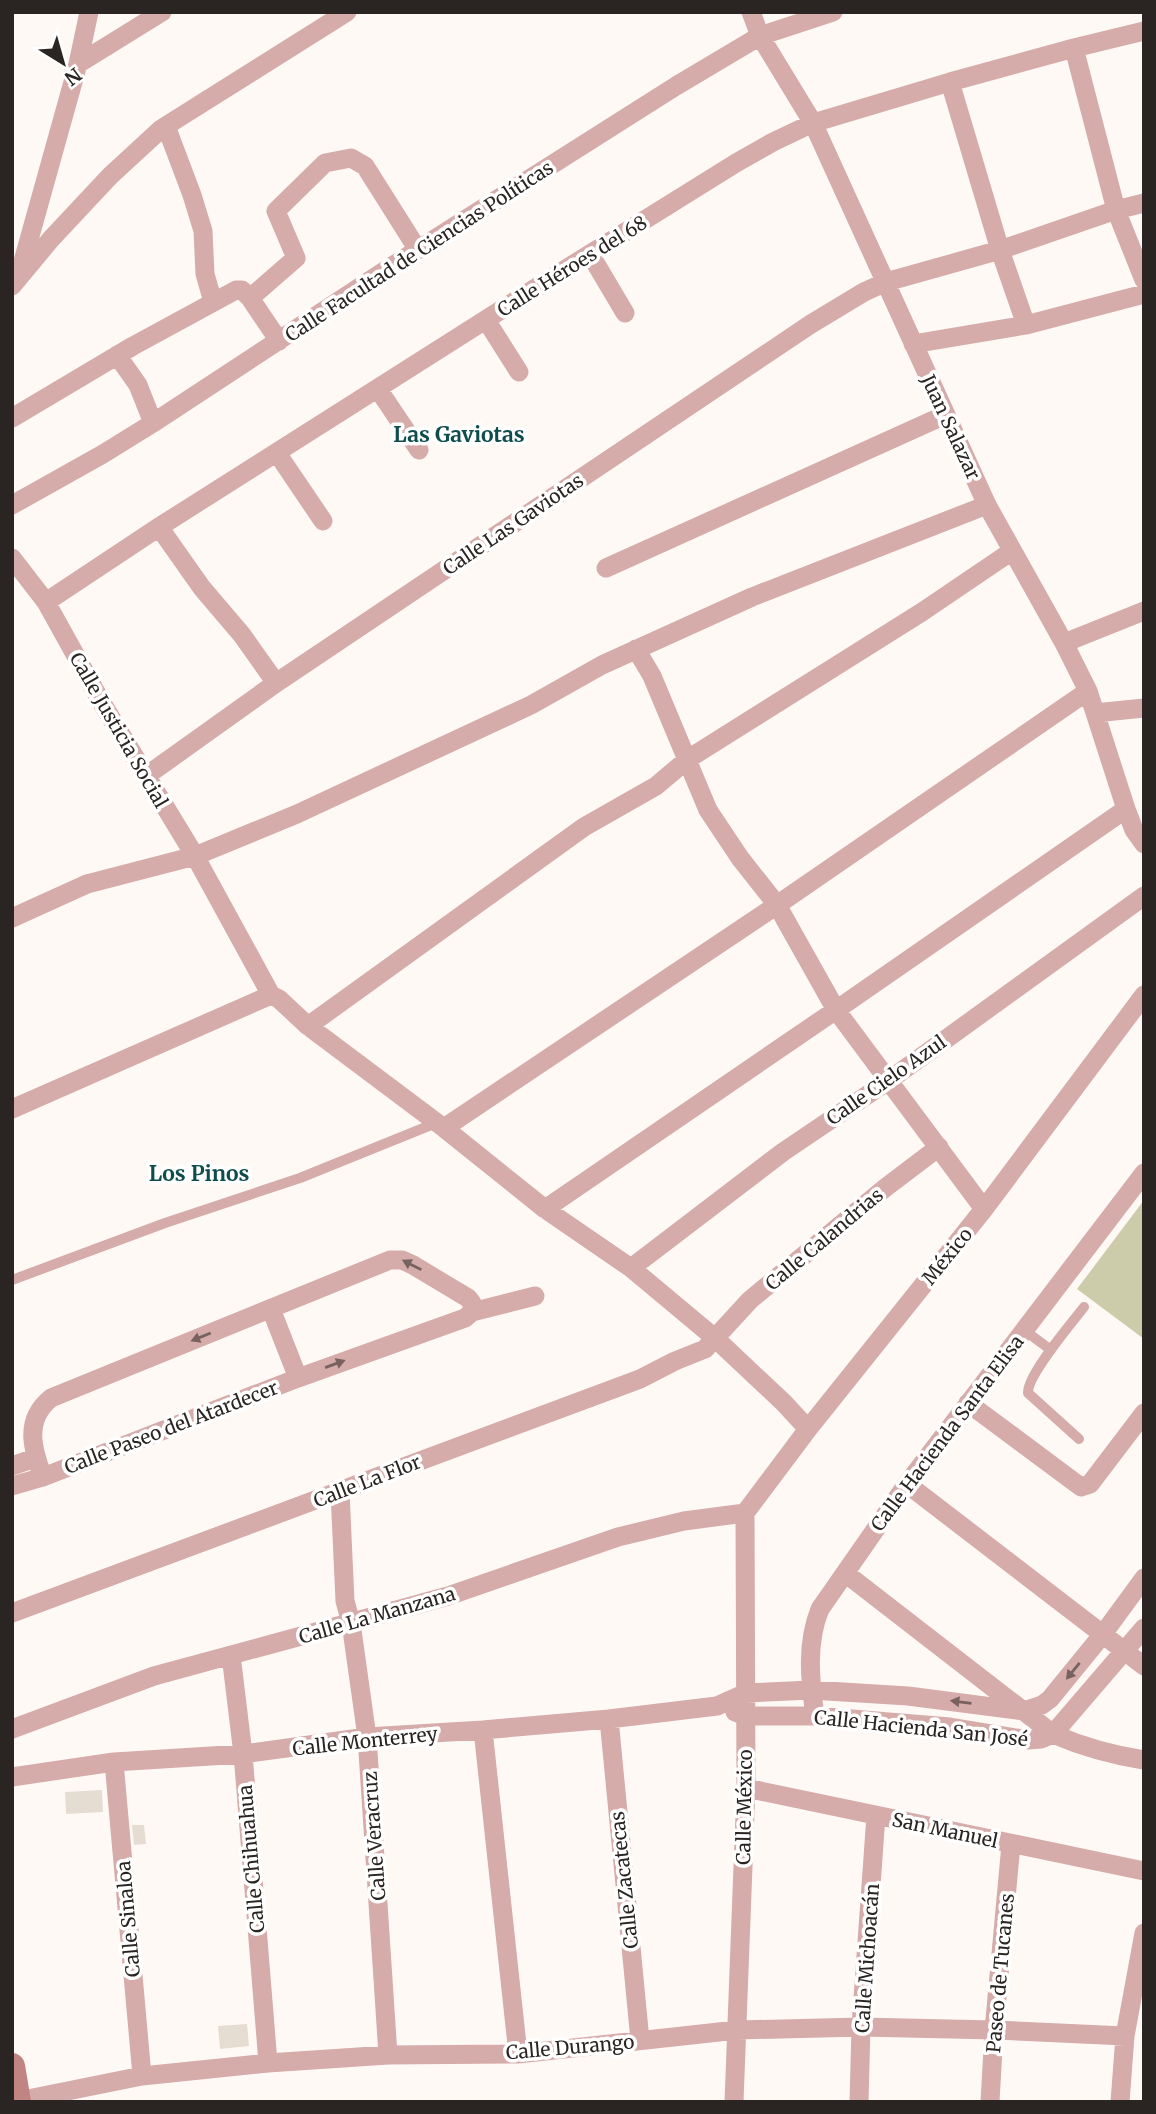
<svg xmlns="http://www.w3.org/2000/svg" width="1156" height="2114" viewBox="0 0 1156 2114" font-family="Merriweather,serif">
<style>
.green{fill:#cdccaa}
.building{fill:#e5ddd1}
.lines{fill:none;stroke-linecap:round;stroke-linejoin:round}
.lane{stroke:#d5acaa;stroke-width:10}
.street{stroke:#d5acaa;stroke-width:19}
.secondary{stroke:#c08583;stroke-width:26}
.oneway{fill:#77625f}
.labels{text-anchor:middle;stroke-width:7;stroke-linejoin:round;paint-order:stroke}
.street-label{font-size:19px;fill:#2a2522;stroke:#fff}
.neighbourhood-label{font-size:21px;font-weight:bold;fill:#0e4d4c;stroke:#fff}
</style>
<rect width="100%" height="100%" fill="#fff9f6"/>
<path class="green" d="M 1144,1200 L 1144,1339 L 1077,1289 Z"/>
<path class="building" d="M 102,1790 L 103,1812 L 66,1814 L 65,1792 Z
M 132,1825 L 144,1825 L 146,1844 L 134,1845 Z
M 247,2024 L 249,2046 L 220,2049 L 218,2026 Z"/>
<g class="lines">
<path class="lane" d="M 12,1280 L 165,1223 L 300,1178 L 436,1123
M 1024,1330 L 1051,1350
M 1079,1439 L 1028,1393 C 1027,1375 1071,1324 1084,1307"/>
<path class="street" d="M 751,12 L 760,36 L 813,123 L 987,505 L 1064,643 L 1088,691 L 1126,809 L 1134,830 L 1144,844
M 1074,48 L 1116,210 L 1144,280
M 78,64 L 162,12
M 950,82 L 1000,250 L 1026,325
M 166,126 L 192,195 L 203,231 L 205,274 L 213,302
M 590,254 L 625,313
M 20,272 L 78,64 L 89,12
M 12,286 L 51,239 L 110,176 L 161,129 L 347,12
M 250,298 L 296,258 L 276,211 L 325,163 L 351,158 L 365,166 L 418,250
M 486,320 L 519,372
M 913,344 L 1026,325 L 1144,294
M 117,355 L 138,385 L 153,423
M 378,389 L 419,450
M 12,418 L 133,346 L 236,290 L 242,290 L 250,298 L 279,341
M 277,453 L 323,521
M 12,505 L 103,454 L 153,423 L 389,268 L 676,86 L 760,36 L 833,12
M 159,527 L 202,588 L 242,635 L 276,683
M 12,558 L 46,602 L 102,703 L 195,856 L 271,995 L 279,999 L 308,1026 L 444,1128 L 545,1209 L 631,1268 L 716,1339 L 784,1403 L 808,1429
M 606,568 L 945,415
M 46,602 L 159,527 L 553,277 L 736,163 L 773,142 L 813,123 L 950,82 L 1074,48 L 1144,31
M 1064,643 L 1144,611
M 636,649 L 652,676 L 708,810 L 740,858 L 777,905 L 836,1010 L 984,1209
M 1095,713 L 1144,708
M 146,776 L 276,683 L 811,324 L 864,292 L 886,282 L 1000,250 L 1116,210 L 1144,203
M 12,918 L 87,884 L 195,856 L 297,814 L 531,705 L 602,665 L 752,597 L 987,505
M 308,1026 L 584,827 L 656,786 L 688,759 L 922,612 L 1012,551
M 12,1109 L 271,995
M 444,1128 L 777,905 L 1088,691
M 545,1209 L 836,1010 L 1126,809
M 631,1268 L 783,1152 L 888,1081 L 1144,896
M 271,1309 L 298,1378
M 472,1312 L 535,1296
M 968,1403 L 1081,1487 L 1090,1484 L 1144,1413
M 12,1466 L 35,1458
M 907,1484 L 1144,1666
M 12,1486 L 43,1477 L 298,1378 L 465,1318 L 472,1312 L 472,1303 L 468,1298 L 413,1265 L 402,1260 L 390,1260 L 51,1398 C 24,1420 32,1448 43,1477
M 340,1492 L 345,1601 L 351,1623 L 367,1737 L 388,2055
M 745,1513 L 808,1429 L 984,1209 L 1144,995
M 845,1573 L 1053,1734 C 1083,1747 1112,1755 1144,1760
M 12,1613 L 640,1379 L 675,1361 L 705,1349 L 750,1300 L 885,1188 L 939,1147
M 231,1655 L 243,1754 L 268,2063
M 735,1712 L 745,1716 L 815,1716 L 950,1727 L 1028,1740 L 1041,1739 L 1053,1734 L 1144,1628
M 815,1716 C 810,1681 806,1643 820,1609 L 907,1484 L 1144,1173
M 609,1719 L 640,2040
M 12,1729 L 154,1676 L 448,1596 L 618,1537 L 684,1521 L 745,1513
M 483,1730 L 518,2054
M 114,1762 L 142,2076
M 12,1777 L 114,1762 L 243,1754 L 367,1737 L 483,1730 L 609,1719 L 717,1706 L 746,1693 L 811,1690 L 908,1696 L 1024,1711 L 1042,1705 L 1050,1699 L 1103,1634 L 1144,1578
M 746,1788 L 1144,1871
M 18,2101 L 142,2076 L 268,2063 L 388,2055 L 518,2054 L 737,2030 L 861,2027 L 994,2030 L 1125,2036
M 734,2102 L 746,1788 L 745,1513
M 859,2102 L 861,2027 L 876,1815
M 990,2102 L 994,2030 L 1011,1844
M 1120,2102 L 1125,2036 L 1144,1933"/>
<path class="secondary" d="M 12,2066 L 18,2102"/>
</g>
<defs><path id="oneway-solid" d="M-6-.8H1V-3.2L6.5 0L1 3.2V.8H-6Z" transform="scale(1.75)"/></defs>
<g class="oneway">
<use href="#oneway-solid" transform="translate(412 1265) rotate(-153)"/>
<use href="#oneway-solid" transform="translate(201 1337) rotate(158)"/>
<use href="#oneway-solid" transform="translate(335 1364) rotate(-20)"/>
<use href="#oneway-solid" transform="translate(1073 1671) rotate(129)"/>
<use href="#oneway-solid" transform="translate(961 1702) rotate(-173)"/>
</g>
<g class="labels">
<g class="street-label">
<text transform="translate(419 251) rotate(-33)" y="7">Calle Facultad de Ciencias Políticas</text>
<text transform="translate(572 266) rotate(-32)" y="7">Calle Héroes del 68</text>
<text transform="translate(951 427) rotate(65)" y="7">Juan Salazar</text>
<text transform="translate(513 524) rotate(-34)" y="7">Calle Las Gaviotas</text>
<text transform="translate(119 730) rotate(60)" y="7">Calle Justicia Social</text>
<text transform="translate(886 1080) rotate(-35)" y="7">Calle Cielo Azul</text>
<text transform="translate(824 1239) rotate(-40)" y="7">Calle Calandrias</text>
<text transform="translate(947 1256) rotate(-51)" y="7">México</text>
<text transform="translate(171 1427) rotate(-21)" y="7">Calle Paseo del Atardecer</text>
<text transform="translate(947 1433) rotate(-53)" y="7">Calle Hacienda Santa Elisa</text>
<text transform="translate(367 1481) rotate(-21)" y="7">Calle La Flor</text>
<text transform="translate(377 1615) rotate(-16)" y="7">Calle La Manzana</text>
<text transform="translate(921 1728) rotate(6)" y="7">Calle Hacienda San José</text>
<text transform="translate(365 1741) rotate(-6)" y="7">Calle Monterrey</text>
<text transform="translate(744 1807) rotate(-89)" y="7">Calle México</text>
<text transform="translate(945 1830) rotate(12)" y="7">San Manuel</text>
<text transform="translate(374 1836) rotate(-94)" y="7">Calle Veracruz</text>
<text transform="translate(251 1859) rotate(-95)" y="7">Calle Chihuahua</text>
<text transform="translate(624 1880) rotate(-96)" y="7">Calle Zacatecas</text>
<text transform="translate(128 1919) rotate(-95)" y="7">Calle Sinaloa</text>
<text transform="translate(867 1958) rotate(-86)" y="7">Calle Michoacán</text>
<text transform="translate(1000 1973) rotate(-85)" y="7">Paseo de Tucanes</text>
<text transform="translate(570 2047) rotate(-5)" y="7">Calle Durango</text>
</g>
<g class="neighbourhood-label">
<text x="459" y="442">Las Gaviotas</text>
<text x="199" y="1181">Los Pinos</text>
</g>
</g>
<rect width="1156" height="2114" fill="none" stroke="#2a2522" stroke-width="28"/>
<g transform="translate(63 63) rotate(143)" stroke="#ffffff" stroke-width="5" paint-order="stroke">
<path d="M0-5L12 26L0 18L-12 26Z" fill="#2a2522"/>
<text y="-10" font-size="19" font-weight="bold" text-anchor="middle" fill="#2a2522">N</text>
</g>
</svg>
